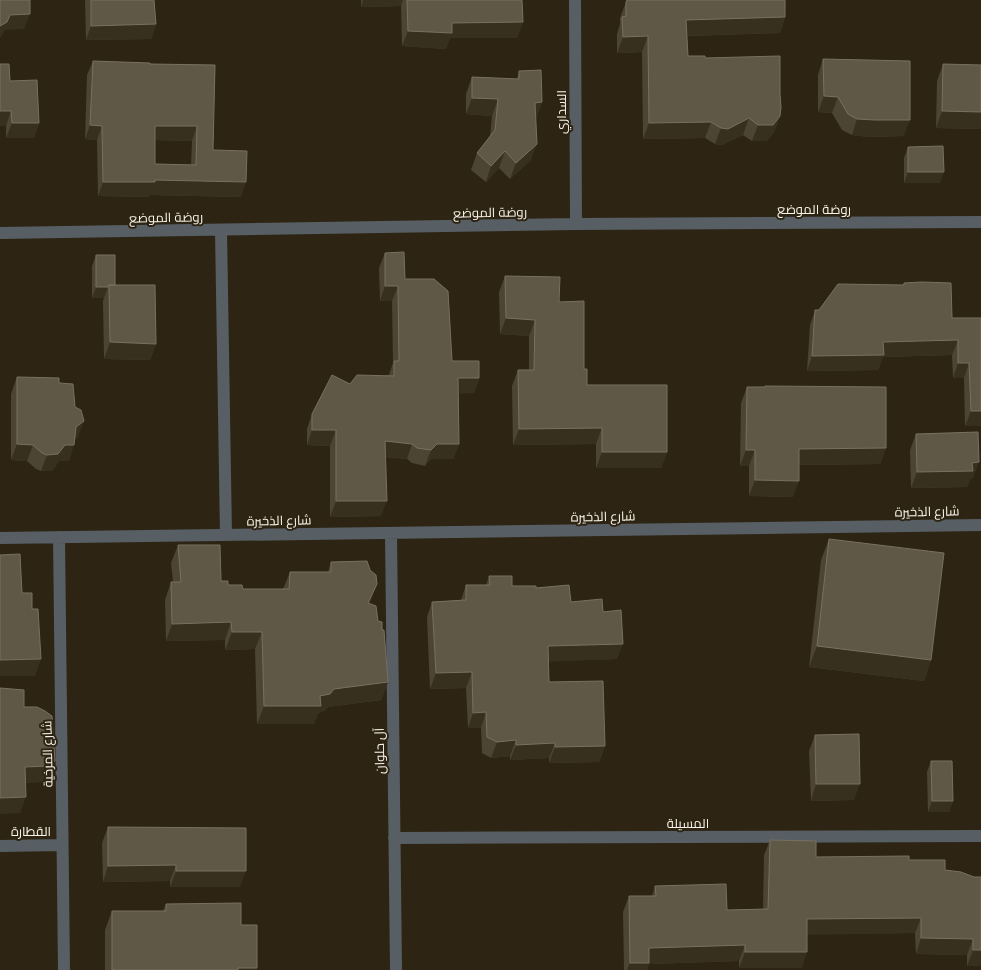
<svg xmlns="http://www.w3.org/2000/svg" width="981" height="970" viewBox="0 0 981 970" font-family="'Public Sans',Cairo,sans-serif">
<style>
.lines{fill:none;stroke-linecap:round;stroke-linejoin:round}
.minor{stroke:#575f65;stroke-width:12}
.wall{fill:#4d4534;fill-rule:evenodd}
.shaded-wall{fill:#38301f}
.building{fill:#5f5847;stroke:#787060;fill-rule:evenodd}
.labels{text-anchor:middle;stroke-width:4;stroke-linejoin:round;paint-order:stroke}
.street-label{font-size:13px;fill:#f9f4e9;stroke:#2d2414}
</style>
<rect width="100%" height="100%" fill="#2d2414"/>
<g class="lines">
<path class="minor" d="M 575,0 L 576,224
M 221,230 L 226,535
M 0,233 L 576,224 L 981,222
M 391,533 L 396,970
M 59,537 L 64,970
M 0,538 L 981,525
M 394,838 L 981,836
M 0,846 L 62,845"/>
</g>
<path class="wall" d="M 85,0 L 154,0 L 156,24 L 151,39 L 86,40 Z
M 361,0 L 522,0 L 523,22 L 517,38 L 450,38 L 446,49 L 402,46 L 401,6 L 361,7 Z
M 626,2 L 785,17 L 780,33 L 687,36 L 688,56 L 705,58 L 780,94 L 780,116 L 774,132 L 767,141 L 752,141 L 743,135 L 722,145 L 715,144 L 705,138 L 643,139 L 642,52 L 617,53 L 617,34 L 620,24 L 620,18 Z
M 823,59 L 904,136 L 869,137 L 852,135 L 842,130 L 832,113 L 818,112 L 818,75 Z
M 93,61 L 150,64 L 215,65 L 213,150 L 241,197 L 150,195 L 150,197 L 98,196 L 97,140 L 85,139 L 87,75 ZM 155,140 L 192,141 L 191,165 L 155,164 Z
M 943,64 L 981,65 L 981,129 L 936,128 L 937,81 Z
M 519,71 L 542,102 L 536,118 L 531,160 L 510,179 L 499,168 L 486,182 L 471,170 L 477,153 L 490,137 L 492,116 L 466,114 L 466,94 L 472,77 L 517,79 Z
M 10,81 L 39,123 L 34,138 L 6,138 L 6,126 Z
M 908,147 L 940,183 L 904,183 L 904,158 Z
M 385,253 L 405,279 L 452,361 L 479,378 L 474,393 L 458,393 L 459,444 L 453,459 L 431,459 L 425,466 L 412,463 L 407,459 L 385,457 L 381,516 L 330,517 L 330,446 L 307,445 L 307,429 L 312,414 L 350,384 L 389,375 L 393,363 L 392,301 L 380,301 L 379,268 Z
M 96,255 L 115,285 L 156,344 L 150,360 L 104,359 L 103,301 L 104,298 L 92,298 L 92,266 Z
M 505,276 L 559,302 L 584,369 L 587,385 L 667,452 L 661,468 L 596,468 L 596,444 L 513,445 L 512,386 L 518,370 L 529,370 L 529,336 L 500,334 L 499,292 Z
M 904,283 L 952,318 L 981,318 L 981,426 L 965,426 L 964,378 L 953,378 L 952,355 L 883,357 L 878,370 L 807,371 L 810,325 L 815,310 L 819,310 L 903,285 Z
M 17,377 L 59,383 L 75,407 L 78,437 L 75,439 L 69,461 L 59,461 L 52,471 L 41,471 L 36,469 L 27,461 L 11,460 L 11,394 Z
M 747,387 L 886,448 L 880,464 L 799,465 L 793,497 L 749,496 L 749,466 L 740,466 L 741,403 Z
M 916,434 L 973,478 L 970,479 L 967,487 L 911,488 L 910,450 Z
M 829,539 L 931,660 L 924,681 L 809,667 L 821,560 Z
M 178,545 L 221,581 L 228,585 L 243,589 L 283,589 L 290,572 L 328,572 L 331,562 L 370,604 L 388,682 L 381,700 L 328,707 L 324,711 L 318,713 L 314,724 L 257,724 L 255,649 L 225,650 L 225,640 L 166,641 L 165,600 L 171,582 L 173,582 L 171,563 Z
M 489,576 L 512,586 L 536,588 L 571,602 L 603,612 L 617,659 L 548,661 L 549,682 L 605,746 L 599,762 L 549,763 L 549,758 L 510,760 L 510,756 L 491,758 L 482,753 L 481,728 L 468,728 L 466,688 L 430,689 L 427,617 L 432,602 L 461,600 L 466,585 L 486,585 Z
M 815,735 L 854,800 L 811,801 L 809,751 Z
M 931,761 L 953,801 L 949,812 L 928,812 L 927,772 Z
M 108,827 L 240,887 L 170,887 L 170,881 L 103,882 L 102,843 Z
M 770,840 L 816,857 L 909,860 L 945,870 L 961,872 L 981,966 L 967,966 L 967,955 L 916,954 L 915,933 L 807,934 L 802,968 L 739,968 L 739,961 L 649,964 L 647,970 L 624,970 L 623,912 L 629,896 L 652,896 L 655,886 L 727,910 L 763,909 L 764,855 Z
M 166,904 L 241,925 L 257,970 L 105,970 L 105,930 L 112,911 L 163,911 Z"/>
<path class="shaded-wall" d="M 363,0 L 403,0 L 401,6 L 361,7 Z
M 30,14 L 24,29 L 5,30 L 1,37 L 0,37 L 0,26 L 10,15 Z
M 785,17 L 780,33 L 680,36 L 686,20 Z
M 523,22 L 517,38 L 450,38 L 446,49 L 402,46 L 408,31 L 452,23 Z
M 156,24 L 151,39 L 86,40 L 91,26 Z
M 648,36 L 642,52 L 617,53 L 623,37 Z
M 824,96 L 838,97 L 832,113 L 818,112 Z
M 472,98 L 498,99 L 492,116 L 466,114 Z
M 542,102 L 536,118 L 529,119 L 535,103 Z
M 0,111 L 11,111 L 6,126 L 0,126 Z
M 942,111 L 981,112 L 981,129 L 936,128 Z
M 780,116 L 774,132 L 767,141 L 752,141 L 758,125 Z
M 749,118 L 743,135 L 722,145 L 715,144 L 721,128 Z
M 857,119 L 910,120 L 904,136 L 869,137 L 852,135 Z
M 711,122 L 705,138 L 643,139 L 649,123 Z
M 12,123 L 39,123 L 34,138 L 6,138 Z
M 90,125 L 102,126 L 97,140 L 85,139 Z
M 155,126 L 197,126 L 192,141 L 149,140 Z
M 537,144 L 531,160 L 510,179 L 516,163 Z
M 505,151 L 499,168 L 486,182 L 491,166 Z
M 908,172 L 944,172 L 940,183 L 904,183 Z
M 155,180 L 246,182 L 241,197 L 150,195 L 150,197 L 98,196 L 103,182 Z
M 385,286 L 398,286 L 392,301 L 380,301 Z
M 96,287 L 108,287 L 104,298 L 92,298 Z
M 506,318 L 535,320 L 529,336 L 500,334 Z
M 958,340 L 952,355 L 883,357 L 878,370 L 807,371 L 812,356 L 883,342 Z
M 110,342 L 156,344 L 150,360 L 104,359 Z
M 958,363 L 969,363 L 964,378 L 953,378 Z
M 458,378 L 479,378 L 474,393 L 452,394 Z
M 971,411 L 981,411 L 981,426 L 965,426 Z
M 84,421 L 78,437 L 70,443 L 76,427 Z
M 602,428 L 596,444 L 513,445 L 519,429 Z
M 312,430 L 336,430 L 330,446 L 307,445 Z
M 385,441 L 412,444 L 407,459 L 379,456 Z
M 17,444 L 33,445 L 27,461 L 11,460 Z
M 437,444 L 459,444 L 453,459 L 431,459 L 425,466 L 431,450 Z
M 65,445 L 74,445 L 69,461 L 59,461 L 52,471 L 41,471 L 47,455 Z
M 886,448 L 880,464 L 793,465 L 799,449 Z
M 746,450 L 755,450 L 749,466 L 740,466 Z
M 602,452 L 667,452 L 661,468 L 596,468 Z
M 979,462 L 973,478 L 970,479 L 967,487 L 911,488 L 917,472 L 972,463 Z
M 755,480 L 799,481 L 793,497 L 749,496 Z
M 336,501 L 387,501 L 381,516 L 330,517 Z
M 377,584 L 371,601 L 362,621 L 368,603 Z
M 231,622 L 225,640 L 166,641 L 172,624 Z
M 232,632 L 262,632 L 255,649 L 225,650 Z
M 623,644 L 617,659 L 542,662 L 548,646 Z
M 817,646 L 931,660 L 924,681 L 809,667 Z
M 41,659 L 35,676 L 0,676 L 0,660 Z
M 472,672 L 466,688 L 430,689 L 436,673 Z
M 388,682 L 381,700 L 328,707 L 324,711 L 318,713 L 314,724 L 257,724 L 264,706 L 334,689 Z
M 486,712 L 481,728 L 468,728 L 473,713 Z
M 516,740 L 510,756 L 491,758 L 497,742 Z
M 555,743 L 549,758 L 510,760 L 516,745 Z
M 605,746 L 599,762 L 549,763 L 555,747 Z
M 55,761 L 49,777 L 42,782 L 19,784 L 25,767 Z
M 816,784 L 860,784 L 854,800 L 811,801 Z
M 26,797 L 20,813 L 0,814 L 0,798 Z
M 932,801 L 953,801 L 949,812 L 928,812 Z
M 176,865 L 170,881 L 103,882 L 108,866 Z
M 176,871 L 246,871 L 240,887 L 170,887 Z
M 921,918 L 915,933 L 802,935 L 807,919 Z
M 921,938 L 973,939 L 967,955 L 916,954 Z
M 745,945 L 739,961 L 649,964 L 647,970 L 627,970 L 630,963 L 649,948 Z
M 973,950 L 981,950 L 981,966 L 967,966 Z
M 745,952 L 807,952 L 802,968 L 739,968 Z
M 238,968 L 257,968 L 257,970 L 238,970 Z"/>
<path class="building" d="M 0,0 L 30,0 L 30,14 L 10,15 L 7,22 L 0,26 Z
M 91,0 L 154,0 L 156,24 L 91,26 Z
M 407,0 L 522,0 L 523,22 L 452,23 L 452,33 L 408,31 Z
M 627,0 L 785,0 L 785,17 L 686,20 L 688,56 L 705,56 L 705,58 L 780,56 L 780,94 L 781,107 L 780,116 L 773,125 L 758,125 L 749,118 L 728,129 L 721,128 L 711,122 L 649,123 L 648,36 L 623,37 L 622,17 L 626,16 L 626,2 Z
M 823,59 L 910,61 L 910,120 L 875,120 L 857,119 L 848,114 L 838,97 L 824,96 Z
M 93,61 L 150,63 L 150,64 L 215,65 L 213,150 L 247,151 L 246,182 L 155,180 L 155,182 L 103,182 L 102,126 L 90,125 ZM 155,126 L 197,126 L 196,165 L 155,164 Z
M 0,64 L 9,64 L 10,81 L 37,80 L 39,123 L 12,123 L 11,111 L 0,111 Z
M 943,64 L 981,65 L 981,112 L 942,111 Z
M 541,70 L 542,102 L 535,103 L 537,144 L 516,163 L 505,151 L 491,166 L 477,153 L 495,130 L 498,99 L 472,98 L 472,77 L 519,79 L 519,71 Z
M 943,146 L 944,172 L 908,172 L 908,147 Z
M 404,252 L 405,279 L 434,279 L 448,291 L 452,361 L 479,361 L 479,378 L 458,378 L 459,444 L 437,444 L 431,450 L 417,448 L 412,444 L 385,441 L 387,501 L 336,501 L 336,430 L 312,430 L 312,414 L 332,375 L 350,384 L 357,375 L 394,376 L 394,361 L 399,361 L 398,286 L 385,286 L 385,253 Z
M 96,255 L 115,255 L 115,285 L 109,285 L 108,287 L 96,287 Z
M 505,276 L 560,277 L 559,302 L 584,301 L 584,369 L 587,369 L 587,385 L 667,385 L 667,452 L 602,452 L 602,428 L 519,429 L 518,370 L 534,370 L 535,320 L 506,318 Z
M 922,282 L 951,283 L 952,318 L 981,318 L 981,411 L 971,411 L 969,363 L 958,363 L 958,340 L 883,342 L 884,355 L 812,356 L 815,310 L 819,310 L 838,284 L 904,285 L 904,283 Z
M 109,285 L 155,285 L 156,344 L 110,342 Z
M 17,377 L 59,378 L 59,383 L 73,384 L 75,407 L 81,410 L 84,421 L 76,427 L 74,445 L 65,445 L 58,454 L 47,455 L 42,453 L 33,445 L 17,444 Z
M 765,386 L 886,387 L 886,448 L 799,449 L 799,481 L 755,480 L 755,450 L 746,450 L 747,387 L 765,387 Z
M 978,432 L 979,462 L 972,463 L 973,471 L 917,472 L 916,434 Z
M 829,539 L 944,553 L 931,660 L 817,646 Z
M 178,545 L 220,545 L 221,581 L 228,581 L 228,585 L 242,585 L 243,589 L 289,589 L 290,572 L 331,572 L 331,562 L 367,561 L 370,570 L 376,575 L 377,584 L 368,603 L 376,606 L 378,621 L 382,622 L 382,630 L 384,630 L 388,682 L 334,689 L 330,694 L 320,696 L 321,706 L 264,706 L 262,632 L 232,632 L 231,622 L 172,624 L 171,582 L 181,582 Z
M 20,554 L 22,593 L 32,593 L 32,609 L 38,609 L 41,659 L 0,660 L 0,555 Z
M 489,576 L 512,576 L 512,586 L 536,586 L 536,588 L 569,585 L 571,602 L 602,599 L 603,612 L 621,610 L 623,644 L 548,646 L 549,682 L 603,681 L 605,746 L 555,747 L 555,743 L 516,745 L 516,740 L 497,742 L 487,737 L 486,712 L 473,713 L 472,672 L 436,673 L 432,602 L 466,600 L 466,585 L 490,585 Z
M 0,688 L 24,690 L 24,707 L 37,707 L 45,711 L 52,716 L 55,761 L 48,766 L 25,767 L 26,797 L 0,798 Z
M 859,734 L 860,784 L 816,784 L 815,735 Z
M 931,761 L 952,761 L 953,801 L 932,801 Z
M 108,827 L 246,828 L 246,871 L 176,871 L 176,865 L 108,866 Z
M 770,840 L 816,841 L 816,857 L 909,856 L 909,860 L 945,860 L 945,870 L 961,872 L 974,877 L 981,877 L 981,950 L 973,950 L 973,939 L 921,938 L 921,918 L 807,919 L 807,952 L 745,952 L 745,945 L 649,948 L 649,963 L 630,963 L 629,896 L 656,896 L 655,886 L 726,884 L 727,910 L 768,909 Z
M 241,903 L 241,925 L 257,925 L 257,968 L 238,968 L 238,970 L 112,970 L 112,911 L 166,911 L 166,904 Z"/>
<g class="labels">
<g class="street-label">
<text transform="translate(561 112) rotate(-90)" y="5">السداري</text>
<text x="814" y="214">روضة الموضع</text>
<text transform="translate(490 212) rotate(-1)" y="5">روضة الموضع</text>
<text transform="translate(166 217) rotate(-1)" y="5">روضة الموضع</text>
<text transform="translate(927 511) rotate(-1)" y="5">شارع الذخيرة</text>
<text transform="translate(603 516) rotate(-1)" y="5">شارع الذخيرة</text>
<text transform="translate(279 520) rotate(-1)" y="5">شارع الذخيرة</text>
<text transform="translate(379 751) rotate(-91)" y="5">آل حلوان</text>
<text transform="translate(47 754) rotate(-91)" y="5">شارع المرخية</text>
<text x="688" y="828">المسيلة</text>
<text x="31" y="836">القطارة</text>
</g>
</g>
</svg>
